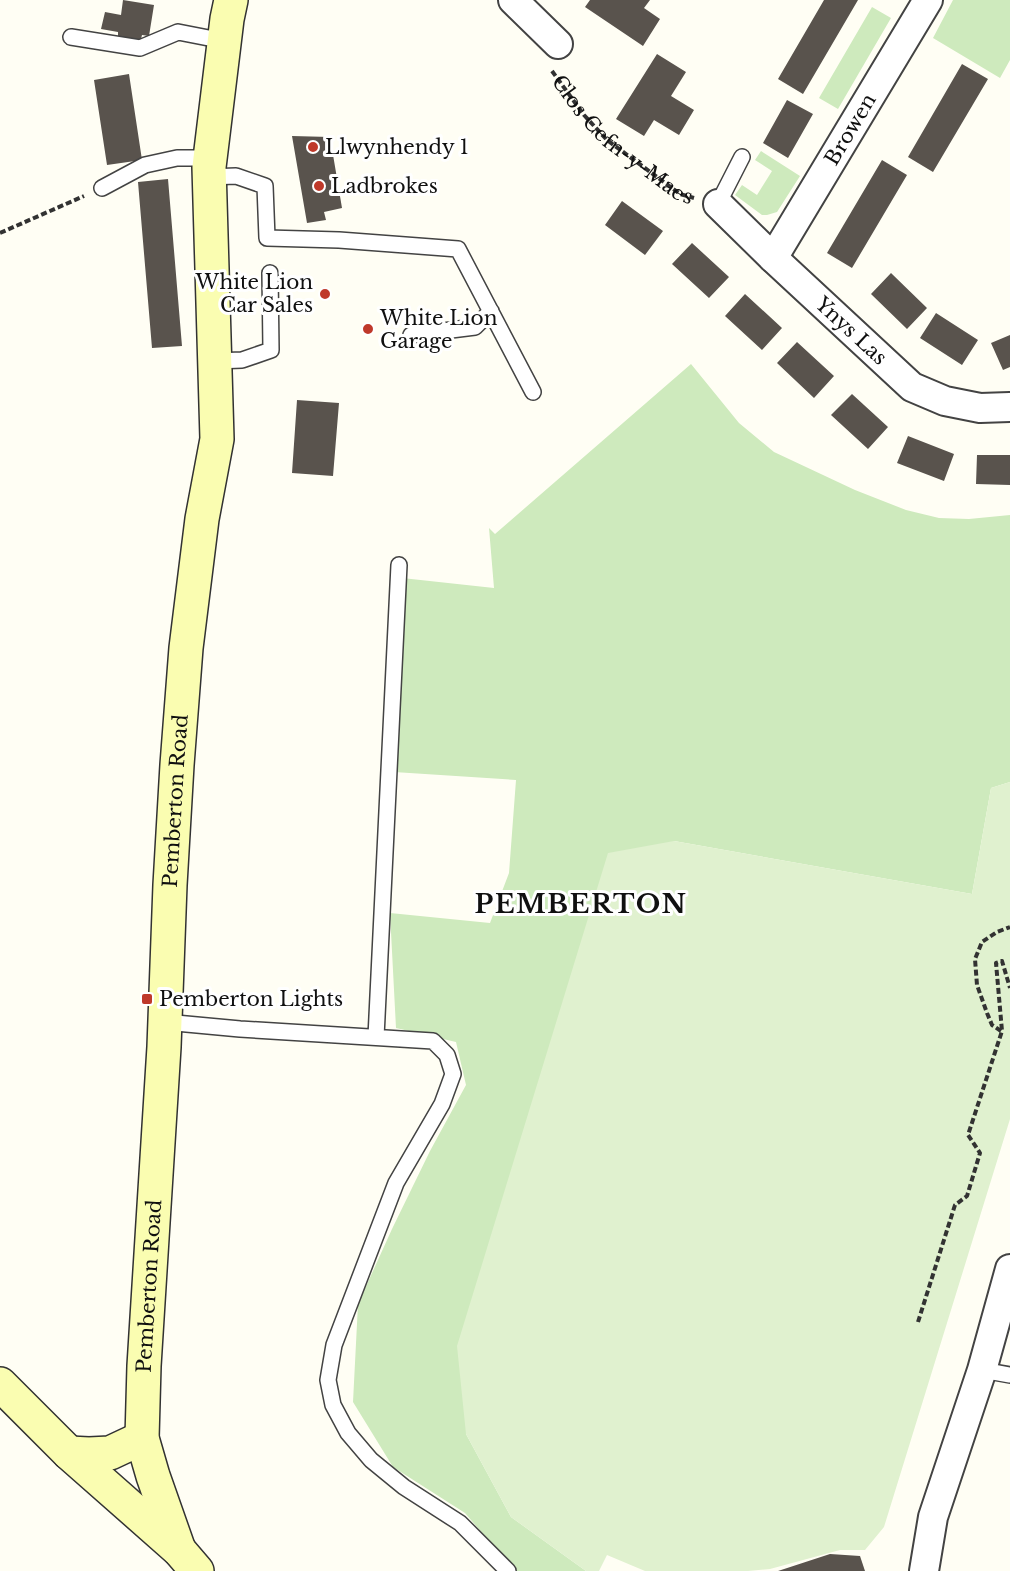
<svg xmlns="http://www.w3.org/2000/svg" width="1010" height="1571" viewBox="0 0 1010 1571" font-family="'Libre Baskerville',serif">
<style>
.green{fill:#ceeabd}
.pitch{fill:#e0f1cf}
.building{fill:#59534d}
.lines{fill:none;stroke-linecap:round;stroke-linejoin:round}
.service-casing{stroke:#434343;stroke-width:18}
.minor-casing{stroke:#434343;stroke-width:32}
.secondary-casing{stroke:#323232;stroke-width:36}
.path{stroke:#323232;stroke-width:4;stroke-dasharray:6 3;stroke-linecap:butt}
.service{stroke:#fff;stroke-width:15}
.minor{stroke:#fff;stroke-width:28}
.secondary{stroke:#fafdb1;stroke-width:33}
.poi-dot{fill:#bf392a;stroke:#fff;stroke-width:2}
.labels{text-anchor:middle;stroke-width:6;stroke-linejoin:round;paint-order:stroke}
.street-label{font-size:20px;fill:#101010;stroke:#fff}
.poi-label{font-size:20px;fill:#101010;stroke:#fff;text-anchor:start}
.district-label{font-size:26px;font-weight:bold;letter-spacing:1.5px;fill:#101010;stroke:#fff}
</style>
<rect width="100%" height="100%" fill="#fffef4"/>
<path class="green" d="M 953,0 L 1010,0 L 1010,60 L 1000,78 L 933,38 Z
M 872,7 L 891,18 L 838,109 L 819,98 Z
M 761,151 L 800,176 L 777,212 L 767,215 L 762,215 L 735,195 L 742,185 L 757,195 L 772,171 L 755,160 Z
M 691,364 L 739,423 L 774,452 L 855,490 L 906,510 L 939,518 L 969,519 L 1010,515 L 1010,782 L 991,788 L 972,894 L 674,841 L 466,1434 L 511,1517 L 586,1571 L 515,1571 L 465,1513 L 393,1467 L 353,1402 L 358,1304 L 392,1229 L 430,1151 L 466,1085 L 456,1042 L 396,1028 L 390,913 L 490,923 L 509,873 L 516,780 L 394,772 L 402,578 L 494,588 L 489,528 L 495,534 Z"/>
<path class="pitch" d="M 1010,782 L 1010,1119 L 884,1527 L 865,1550 L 840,1550 L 770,1569 L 748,1571 L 645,1571 L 607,1555 L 599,1571 L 586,1571 L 511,1517 L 466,1434 L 457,1346 L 608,853 L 674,841 L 972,894 L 991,788 Z"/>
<path class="building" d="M 123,0 L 154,5 L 149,36 L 142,35 L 140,43 L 118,40 L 118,32 L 101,29 L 105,12 L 121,15 Z
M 590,0 L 650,0 L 644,8 L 660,19 L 643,46 L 585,7 Z
M 824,0 L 858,0 L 803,94 L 778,79 Z
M 657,54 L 686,72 L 671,96 L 694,110 L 679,135 L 654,120 L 644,136 L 616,119 Z
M 962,64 L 988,79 L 933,172 L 908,157 Z
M 129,74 L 142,160 L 107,165 L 94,80 Z
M 787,100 L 813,114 L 788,158 L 763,143 Z
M 292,136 L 330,137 L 342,208 L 324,212 L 326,220 L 307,223 Z
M 882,160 L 907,175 L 852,268 L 827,253 Z
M 168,179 L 182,346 L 152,348 L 138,182 Z
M 622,201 L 663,231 L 645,255 L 605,225 Z
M 692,243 L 729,277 L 709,298 L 672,264 Z
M 891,273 L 927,308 L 907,329 L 871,294 Z
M 745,294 L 782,328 L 762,350 L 725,316 Z
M 936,313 L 978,340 L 962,365 L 920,338 Z
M 1010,335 L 1010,367 L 1003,370 L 991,343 Z
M 797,342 L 834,376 L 814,398 L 777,363 Z
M 852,394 L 888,427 L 868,449 L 831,415 Z
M 297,400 L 339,403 L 333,476 L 292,473 Z
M 908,436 L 954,454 L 944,481 L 897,463 Z
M 977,455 L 1010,455 L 1010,485 L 976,484 Z
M 830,1554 L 860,1556 L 865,1571 L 778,1571 Z"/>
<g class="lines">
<g class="service-casing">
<path id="service" d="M 71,37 L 140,48 L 178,32 L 224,41
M 209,177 L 236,176 L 265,186 L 267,238 L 339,240 L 458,249 L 533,392
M 102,188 L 145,165 L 177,158 L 210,158
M 718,204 L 742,157
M 411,335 L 475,327 L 491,311
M 215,361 L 242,360 L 271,350 L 270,273
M 165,1022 L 240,1029 L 433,1041 L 447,1055 L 453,1074 L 442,1104 L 396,1183 L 334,1345 L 328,1380 L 333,1405 L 348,1433 L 371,1460 L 404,1487 L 460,1523 L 508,1571
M 376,1037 L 399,565
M 982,1370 L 1010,1375"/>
</g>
<g class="minor-casing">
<g id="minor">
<path d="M 513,0 L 558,44"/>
<path id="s2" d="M 718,204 L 773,258 L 912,387 L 945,401 L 980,408 L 1010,407"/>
<path id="s3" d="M 773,258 L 928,0"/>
<path d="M 924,1571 L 933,1517 L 982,1370 L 1010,1269"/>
</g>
</g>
<g class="secondary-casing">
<g id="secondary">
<path d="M 0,1384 L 69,1453 L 179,1550 L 197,1571"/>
<path d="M 69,1453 L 89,1454 L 110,1453 L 142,1438"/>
<path id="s4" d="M 179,1550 L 153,1476 L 142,1438 L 144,1366 L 164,1047 L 170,885 L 177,765 L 186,648 L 202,519 L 217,439 L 209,167 L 227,19 L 231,0"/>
</g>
</g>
<g class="path">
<path id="s1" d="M 552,71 L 584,115 L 607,140 L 680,194 L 694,198"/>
<path d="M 0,233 L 84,196"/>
<path d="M 1001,1031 L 992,1025 L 987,1013 L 977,985 L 975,959 L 982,942 L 997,932 L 1010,927"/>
<path d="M 918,1322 L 955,1205 L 967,1196 L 980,1153 L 968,1135 L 1002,1031 L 996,963 L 1002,961 L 1010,988"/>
</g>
<use href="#service" class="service"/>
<use href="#minor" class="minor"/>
<use href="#secondary" class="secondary"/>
</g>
<g class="poi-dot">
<circle cx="313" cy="147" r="6"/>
<circle cx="319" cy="186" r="6"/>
<circle cx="325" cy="294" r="6"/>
<circle cx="368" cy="329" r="6"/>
<rect x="141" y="993" width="12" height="12" rx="3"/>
</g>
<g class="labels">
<g class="street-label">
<text dy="7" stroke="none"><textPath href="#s3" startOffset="150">Browen</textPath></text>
<text dy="7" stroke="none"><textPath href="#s1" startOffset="100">Clos Cefn-y-Maes</textPath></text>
<text dy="7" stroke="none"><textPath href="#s2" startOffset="184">Ynys Las</textPath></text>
<text dy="7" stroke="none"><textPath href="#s4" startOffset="756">Pemberton Road</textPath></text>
<text dy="7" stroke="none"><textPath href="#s4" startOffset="270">Pemberton Road</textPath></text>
</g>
<g class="poi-label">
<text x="325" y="154">Llwynhendy 1</text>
<text x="331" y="193">Ladbrokes</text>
<text x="313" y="289" text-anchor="end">White Lion<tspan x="313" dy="23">Car Sales</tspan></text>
<text x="380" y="325">White Lion<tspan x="380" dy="23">Garage</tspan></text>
<text x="159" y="1006">Pemberton Lights</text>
</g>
<g class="district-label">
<text x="581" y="913">PEMBERTON</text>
</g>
</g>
</svg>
